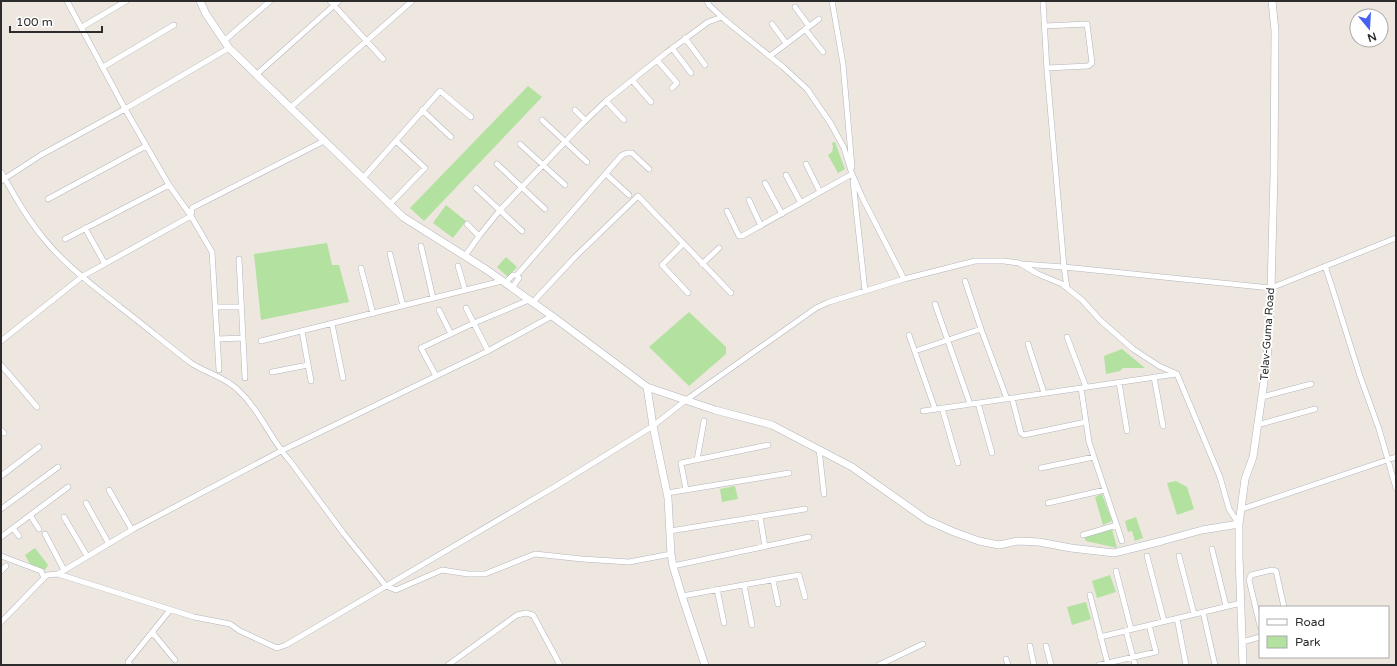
<svg xmlns="http://www.w3.org/2000/svg" width="1397" height="666" viewBox="0 0 1397 666" font-family="'Varela Round',sans-serif">
<style>
.green{fill:#b3e19f}
.lines{fill:none;stroke-linecap:round;stroke-linejoin:round}
.minor-casing{stroke:#b2b5bf;stroke-width:6}
.tertiary-casing{stroke:#b2b5bf;stroke-width:8}
.minor{stroke:#fff;stroke-width:5}
.tertiary{stroke:#fff;stroke-width:7}
.labels{text-anchor:middle;stroke-width:4;stroke-linejoin:round;paint-order:stroke}
.street-label{font-size:11px;fill:#2c2c2c;stroke:#fff}
</style>
<rect width="100%" height="100%" fill="#ede7df"/>
<path class="green" d="M 528,86 L 542,97 L 424,221 L 410,208 Z
M 835,142 L 845,169 L 838,173 L 828,155 L 832,152 L 833,147 L 832,143 Z
M 446,205 L 466,221 L 453,238 L 433,223 Z
M 327,243 L 332,265 L 339,265 L 349,302 L 261,320 L 254,254 Z
M 506,257 L 517,267 L 508,277 L 497,267 Z
M 689,312 L 726,347 L 726,354 L 689,386 L 649,347 Z
M 1122,349 L 1145,368 L 1123,368 L 1120,371 L 1106,374 L 1104,356 Z
M 1176,481 L 1187,487 L 1194,509 L 1177,515 L 1167,483 Z
M 735,486 L 738,499 L 722,502 L 720,489 Z
M 1102,494 L 1112,521 L 1103,525 L 1095,497 Z
M 1136,517 L 1143,538 L 1135,541 L 1132,531 L 1128,532 L 1125,521 Z
M 1112,529 L 1117,548 L 1086,541 L 1084,537 Z
M 35,548 L 48,565 L 45,570 L 30,564 L 25,555 Z
M 1110,575 L 1116,592 L 1097,598 L 1092,581 Z
M 1086,602 L 1091,619 L 1072,625 L 1067,607 Z"/>
<g class="lines">
<g class="minor-casing">
<path id="minor" d="M 67,1 L 125,109 L 229,48
M 330,1 L 383,59
M 707,1 L 709,5 L 725,20 L 783,67 L 807,89 L 831,124 L 844,148 L 852,174 L 863,199 L 904,279 L 975,261 L 1004,261 L 1019,263 L 1038,274 L 1062,284 L 1082,300 L 1101,321 L 1133,349 L 1159,366 L 1177,374 L 1220,477 L 1229,509 L 1239,524
M 832,1 L 843,64 L 852,167
M 795,7 L 809,26
M 772,24 L 786,43
M 1045,26 L 1087,24 L 1092,63 L 1088,66 L 1047,68
M 82,27 L 126,1
M 805,29 L 823,52
M 685,38 L 705,65
M 224,41 L 270,1
M 672,48 L 691,73
M 770,56 L 819,19
M 657,60 L 677,83 L 672,88
M 103,67 L 174,25
M 256,75 L 339,1
M 632,80 L 651,102
M 606,101 L 624,120
M 290,108 L 412,1
M 422,110 L 451,137
M 575,110 L 585,120
M 542,120 L 587,162
M 520,144 L 565,185
M 497,164 L 545,209
M 806,164 L 820,192
M 1,172 C 14,195 28,220 45,240 C 66,266 94,286 120,307 C 144,325 167,345 191,363 C 206,373 225,377 238,390 C 260,410 270,439 290,461 L 344,534 L 386,586 L 396,590 L 442,570 L 468,574 L 485,574 L 535,554 L 582,559 L 629,562 L 671,554
M 606,174 L 629,195
M 786,175 L 801,203
M 363,178 L 440,91 L 471,117
M 1,181 L 41,155 L 125,109 L 169,185 L 191,216 L 83,276 L 1,341
M 853,181 L 865,291
M 765,183 L 782,214
M 476,188 L 522,231
M 48,199 L 146,146
M 749,200 L 761,226
M 390,204 L 425,168 L 396,141
M 727,211 L 739,236 L 742,236 L 852,174
M 467,224 L 479,236
M 85,228 L 105,264
M 65,239 L 169,185
M 683,244 L 662,265 L 688,293
M 421,246 L 433,298
M 390,254 L 403,306
M 465,256 L 479,236 L 500,210 L 583,123 L 606,101 L 666,53 L 708,22 L 722,17
M 239,259 L 245,378
M 702,264 L 719,248
M 1022,264 L 1064,267 L 1047,71 L 1043,1
M 458,266 L 465,290
M 1325,266 L 1331,284 L 1360,376 L 1379,429 L 1396,488
M 361,268 L 373,314
M 517,275 L 622,155 L 627,153 L 632,153 L 649,169
M 965,281 L 981,329 L 1007,399
M 505,283 L 513,275 L 517,275 L 519,278 L 512,288
M 1067,288 L 1064,267 L 1271,288 L 1396,238
M 532,303 L 575,257 L 638,196 L 731,293
M 935,304 L 970,404
M 216,307 L 241,307
M 466,308 L 488,351
M 439,310 L 451,334
M 332,324 L 343,378
M 302,331 L 311,381
M 909,335 L 935,409
M 1067,337 L 1086,387
M 218,339 L 243,338
M 261,341 L 502,281
M 1028,344 L 1044,393
M 915,351 L 981,329
M 1,365 L 37,407
M 219,370 L 212,252 L 191,216 L 192,208 L 324,141
M 272,372 L 308,365
M 436,376 L 421,348 L 474,323 L 529,300
M 1154,377 L 1163,426
M 1119,382 L 1127,431
M 1262,397 L 1311,384
M 1012,398 L 1021,433 L 1024,435 L 1086,422
M 978,403 L 992,453
M 942,408 L 958,463
M 923,411 L 1081,388
M 1257,425 L 1315,409
M 1,430 L 4,433
M 819,449 L 824,494
M 697,460 L 704,421
M 1041,468 L 1094,457
M 1,476 L 39,447
M 109,490 L 132,530
M 686,490 L 681,463 L 768,445
M 667,493 L 789,473
M 86,503 L 109,544
M 1048,503 L 1105,490
M 1,509 L 58,467
M 1242,509 L 1396,457
M 30,515 L 39,529
M 760,516 L 765,547
M 64,517 L 87,556
M 13,528 L 19,536
M 670,531 L 805,509
M 45,534 L 64,570
M 1083,535 L 1117,525
M 1,537 L 68,487
M 1122,541 L 1089,442 L 1081,388 L 1176,374
M 1212,549 L 1226,606
M 1,556 L 41,571 L 44,578
M 1147,556 L 1164,621
M 1179,556 L 1194,614
M 673,566 L 809,537
M 1,571 L 6,566
M 1116,571 L 1131,629
M 58,574 L 135,528 L 281,451 L 488,351 L 552,316
M 773,580 L 778,604
M 744,585 L 752,625
M 717,589 L 724,623
M 1090,595 L 1108,665
M 682,596 L 799,575 L 805,597
M 1203,612 L 1215,665
M 1177,618 L 1186,665
M 1,622 L 47,575 L 58,574 L 194,617 L 230,624 L 240,631 L 277,648 L 286,645 L 556,486 L 653,426 L 686,400 L 816,308 L 829,302 L 904,279
M 1260,626 L 1249,580 L 1251,575 L 1272,570 L 1276,571 L 1284,607
M 1126,631 L 1135,665
M 152,632 L 175,660
M 1100,637 L 1241,603
M 1242,642 L 1260,637
M 1030,646 L 1034,665
M 1046,646 L 1051,665
M 1006,659 L 1008,665
M 130,665 L 128,662 L 170,610
M 448,665 L 517,615 L 526,613 L 533,615 L 560,665
M 879,665 L 923,644
M 1099,665 L 1156,652 L 1149,625"/>
</g>
<g class="tertiary-casing">
<path id="tertiary" d="M 200,1 L 206,14 L 229,48 L 403,217 L 487,270 L 552,316 L 647,387 L 653,426 L 668,498 L 671,554 L 673,566 L 682,596 L 705,665
M 647,387 L 715,410 L 772,425 L 852,467 L 927,520 L 954,532 L 979,541 L 999,545 L 1018,541 L 1039,542 L 1071,548 L 1114,553 L 1162,541 L 1202,530 L 1239,524
M 1243,665 L 1239,556 L 1239,524 L 1245,479 L 1253,457 L 1267,361 L 1271,288 L 1274,175 L 1275,31 L 1272,1"/>
</g>
<use href="#minor" class="minor"/>
<use href="#tertiary" class="tertiary"/>
</g>
<g class="labels">
<g class="street-label">
<text transform="translate(1267 334) rotate(-86)" y="4">Telav-Guma Road</text>
</g>
</g>
<rect width="1397" height="666" fill="none" stroke="#2c2c2c" stroke-width="4"/>
<rect x="1259" y="606" width="130" height="52" fill="#ffffff" stroke="#ababab"/>
<rect x="1267" y="619" width="20" height="6" fill="#ffffff" stroke="#ababab"/>
<text x="1295" y="626" font-size="12" fill="#2c2c2c">Road</text>
<rect x="1267" y="636" width="20" height="12" fill="#b3e19f" stroke="#ababab"/>
<text x="1295" y="646" font-size="12" fill="#2c2c2c">Park</text>
<g transform="translate(1369 28) rotate(162)"><circle r="19" fill="#ffffff" stroke="#ababab"/>
<path d="M0-3L7 15L0 10L-7 15Z" fill="#4762f2"/>
<text y="-6" font-size="11" font-weight="bold" text-anchor="middle" fill="#2c2c2c">N</text>
</g>
<path d="M10 26v6h92v-6" fill="none" stroke="#2c2c2c" stroke-width="2"/>
<text x="16" y="26" font-size="12" fill="#2c2c2c" stroke="#ffffff" stroke-width="3" paint-order="stroke">100 m</text>
</svg>
